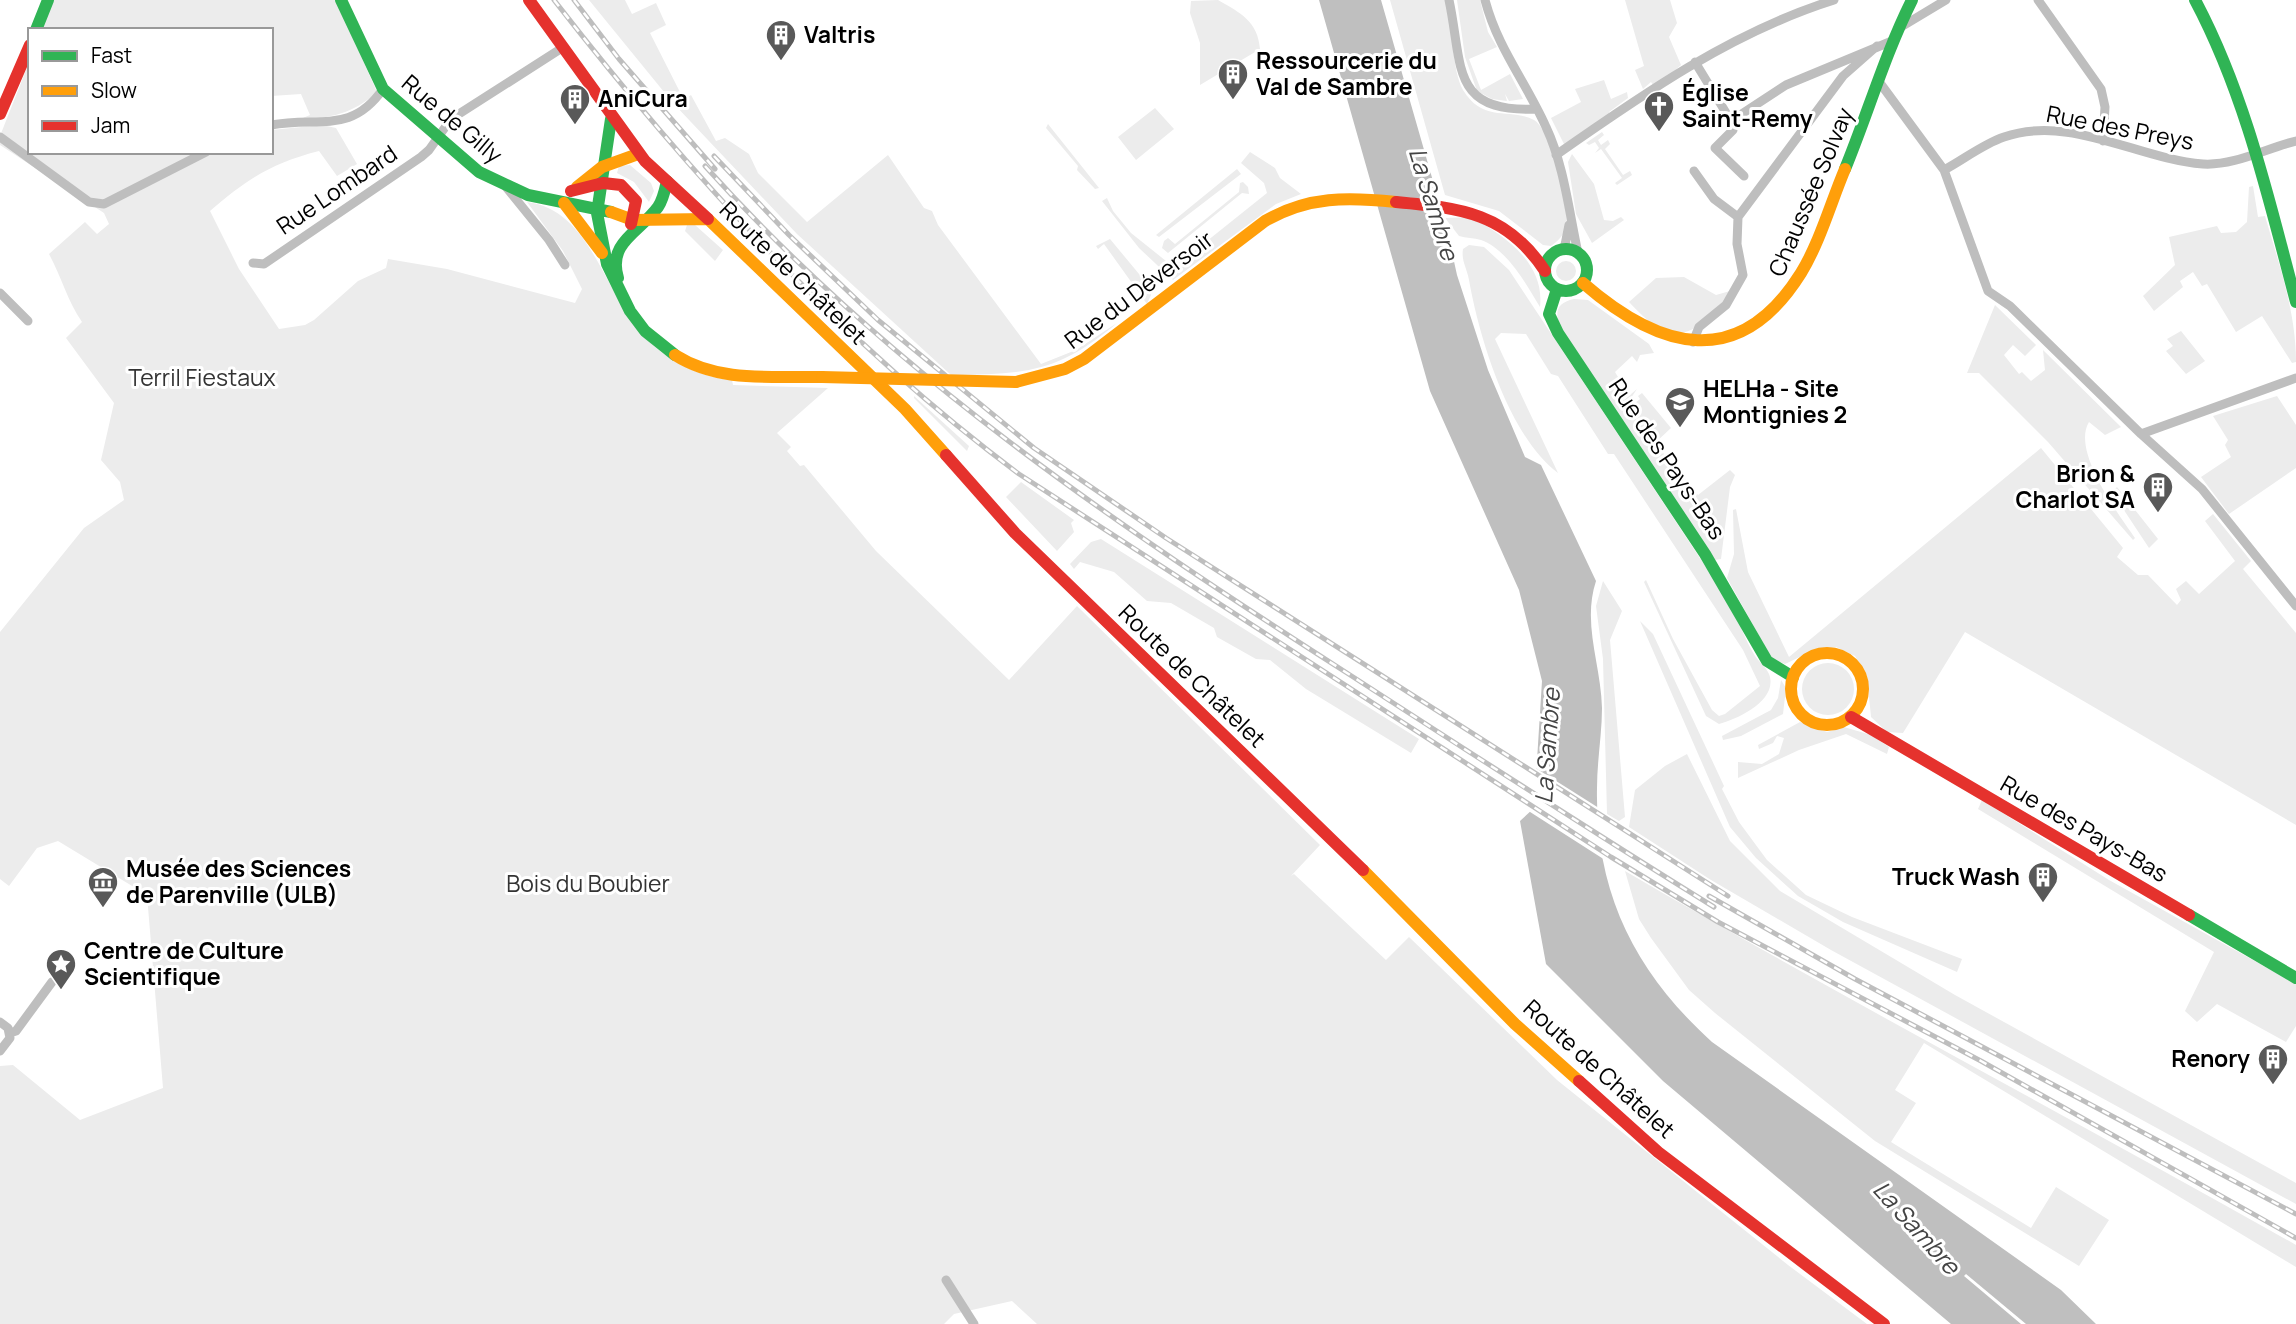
<svg xmlns="http://www.w3.org/2000/svg" width="2296" height="1324" viewBox="0 0 2296 1324" font-family="Manrope,sans-serif">
<style>
.green{fill:#ececec}
.water{fill:#bfbfbf}
.pier{fill:#fff}
.lines{fill:none;stroke-linecap:round;stroke-linejoin:round}
.street{stroke:#bebebe;stroke-width:9}
.fast{stroke:#30b455;stroke-width:12}
.slow{stroke:#ff9f0a;stroke-width:12}
.jam{stroke:#e5322d;stroke-width:12}
.rail-casing{stroke:#bebebe;stroke-width:5}
.rail{stroke:#fff;stroke-width:2.5;stroke-dasharray:8;stroke-linecap:butt}
.slow-bridge{stroke:#ff9f0a;stroke-width:12}
.labels{text-anchor:middle;stroke-width:6;stroke-linejoin:round;paint-order:stroke}
.poi-label{font-size:23px;font-weight:bold;fill:#000;stroke:#fff;text-anchor:start}
.street-label{font-size:23px;fill:#000;stroke:#fff}
.park-label{font-size:23px;fill:#333;stroke:#fff}
.water-label{font-size:24px;font-style:italic;fill:#444;stroke:#fff}
</style>
<rect width="100%" height="100%" fill="#fff"/>
<path class="green" d="M 53,0 L 336,0 L 377,92 C 353,114 330,118 298,120 L 310,115 L 301,94 L 271,96 L 271,30 L 41,30 Z
M 589,0 L 625,0 L 632,14 L 656,3 L 666,25 L 650,33 L 684,100 L 691,95 L 716,141 L 725,138 L 749,154 L 758,173 L 807,222 L 888,155 L 924,208 L 932,211 L 938,225 L 1041,364 L 1076,350 L 1117,323 C 1058,373 1026,374 951,375 L 797,234 L 673,103 Z
M 1218,0 C 1241,13 1258,22 1260,49 L 1200,85 L 1200,43 L 1190,13 L 1191,1 Z
M 1390,0 L 1448,0 C 1452,23 1452,71 1463,90 C 1484,124 1510,107 1534,120 C 1550,128 1570,208 1567,226 C 1565,234 1557,242 1551,246 L 1543,245 L 1499,211 L 1445,195 Z
M 1457,0 L 1480,0 L 1488,32 L 1497,47 L 1469,59 L 1481,90 L 1510,74 L 1523,99 L 1509,101 L 1505,94 L 1507,101 L 1492,99 L 1477,91 L 1465,57 Z
M 1625,0 L 1670,0 L 1677,23 L 1669,37 L 1681,65 L 1655,88 L 1651,82 L 1643,89 L 1635,70 L 1644,66 Z
M 30,60 L 30,152 L 271,152 L 271,130 L 322,125 L 336,128 L 357,164 L 337,176 L 319,151 C 272,163 247,179 210,211 L 239,269 L 279,329 L 305,325 L 314,320 L 358,281 L 386,268 L 388,259 L 447,269 L 575,303 L 582,289 L 563,251 L 527,202 C 589,209 604,290 639,331 C 663,359 697,377 732,380 L 733,385 L 828,388 L 777,433 L 791,447 L 787,451 L 800,466 L 804,465 L 876,551 L 1009,680 L 1077,606 L 1320,845 L 1291,876 L 1294,874 L 1386,960 L 1409,937 L 1557,1080 L 1788,1265 L 1867,1324 L 1037,1324 L 1012,1301 L 954,1314 L 944,1324 L 0,1324 L 0,1066 L 13,1065 L 80,1120 L 163,1088 L 147,895 L 58,841 L 37,848 L 9,886 L 0,879 L 0,632 L 84,528 L 124,500 L 120,482 L 101,460 L 114,403 L 66,338 L 82,322 C 67,300 62,278 49,254 L 85,222 L 97,234 L 109,224 L 104,213 L 0,145 L 0,136 Z
M 1604,80 L 1611,99 L 1627,92 L 1628,98 L 1609,112 L 1612,118 L 1565,146 L 1551,118 L 1581,102 L 1575,89 Z
M 1155,108 L 1174,129 L 1136,160 L 1118,137 Z
M 1048,124 L 1099,188 L 1095,189 L 1077,170 L 1078,166 L 1046,128 Z
M 1602,132 L 1604,135 L 1598,140 L 1601,145 L 1608,140 L 1610,144 L 1605,149 L 1623,175 L 1630,171 L 1632,175 L 1617,185 L 1615,183 L 1622,178 L 1601,149 L 1595,153 L 1599,148 L 1595,142 L 1589,145 L 1586,143 Z
M 1250,152 L 1275,168 L 1280,178 L 1301,194 L 1276,204 L 1173,280 L 1139,248 L 1102,201 L 1107,198 L 1113,211 L 1131,233 L 1171,265 L 1182,261 L 1267,193 L 1264,183 L 1241,163 Z
M 1572,154 L 1594,184 L 1604,220 L 1613,221 L 1621,217 L 1624,220 L 1592,243 L 1576,214 L 1568,162 Z
M 630,165 L 651,183 L 654,191 L 649,202 L 634,182 L 617,173 L 619,166 Z
M 1237,169 L 1241,174 L 1159,237 L 1156,235 Z
M 1243,182 L 1248,187 L 1249,194 L 1242,193 L 1168,253 L 1162,248 L 1164,241 L 1168,238 L 1175,244 L 1239,192 L 1240,183 Z
M 2253,186 L 2258,217 L 2265,216 C 2279,264 2296,312 2296,362 L 2292,363 L 2262,316 L 2236,332 L 2207,284 L 2202,286 L 2193,272 L 2180,281 L 2183,287 L 2154,311 L 2143,296 L 2175,265 L 2169,237 L 2217,226 L 2221,233 L 2236,232 L 2247,222 L 2249,187 Z
M 1471,217 C 1505,236 1545,263 1540,307 C 1526,284 1508,250 1481,240 C 1474,238 1466,238 1459,236 L 1445,218 Z
M 687,225 L 695,225 L 723,250 L 715,261 L 685,231 Z
M 1110,239 L 1149,286 L 1151,295 L 1147,304 L 1104,244 L 1098,249 L 1096,246 Z
M 1469,245 L 1484,247 L 1509,270 L 1731,605 C 1739,621 1745,640 1755,656 C 1759,662 1766,667 1769,674 C 1779,700 1738,719 1719,724 L 1706,716 L 1644,582 L 1646,580 L 1673,639 L 1712,710 L 1719,716 L 1725,714 L 1760,686 L 1743,650 L 1614,454 L 1608,454 L 1558,376 L 1551,374 L 1526,334 L 1501,333 L 1495,339 L 1558,473 C 1509,437 1479,337 1469,280 C 1467,268 1461,261 1463,249 Z
M1556 271a10 10 0 1 1 20 0a10 10 0 1 1-20 0Z
M 1684,277 L 1716,295 L 1730,291 C 1728,303 1719,308 1711,316 C 1675,348 1658,332 1629,302 L 1656,278 Z
M 1574,299 L 1588,300 L 1649,344 L 1654,353 L 1640,355 L 1637,362 L 1632,356 L 1615,372 L 1618,377 L 1614,383 L 1624,400 L 1637,389 L 1627,404 L 1629,408 L 1640,399 L 1638,396 L 1642,393 L 1671,428 L 1655,443 L 1698,495 L 1730,470 L 1735,475 L 1730,487 L 1721,559 L 1714,560 L 1562,330 C 1554,314 1555,303 1574,299 Z
M 1995,305 L 2036,345 L 2025,356 L 2013,345 L 2004,355 L 2019,374 L 2022,372 L 2031,381 L 2045,370 L 2043,350 L 2121,427 L 2105,435 L 2089,422 C 2071,451 2119,515 2135,538 L 2133,540 L 2048,442 L 1979,373 L 1967,373 Z
M 2181,331 L 2205,361 L 2186,374 L 2166,351 L 2173,346 L 2167,339 Z
M 914,396 L 969,446 L 967,451 L 914,398 Z
M 2277,396 L 2296,425 L 2296,468 L 2229,514 L 2201,477 L 2231,457 L 2225,445 L 2228,440 L 2213,416 Z
M 2041,448 L 2123,548 L 2117,557 L 2138,575 L 2148,575 L 2177,605 L 2181,600 L 2176,589 L 2186,581 L 2199,594 L 2235,561 L 2205,521 L 2213,514 L 2251,561 L 2243,569 L 2296,633 L 2296,825 L 1965,632 L 1903,733 L 1887,732 L 1871,717 L 1867,676 L 1855,656 L 1836,647 L 1810,652 L 1785,664 L 1772,659 L 1727,578 L 1734,554 L 1733,510 L 1736,509 L 1748,572 L 1789,657 Z
M 1021,482 L 1074,520 L 1071,523 L 1074,532 L 1057,551 L 1006,497 Z
M 2117,487 L 2158,539 L 2149,548 L 2112,492 Z
M 1101,539 L 1419,739 L 1411,753 L 1306,689 L 1270,660 L 1256,659 L 1217,637 L 1214,628 L 1171,603 L 1147,601 L 1114,572 L 1080,562 L 1074,569 L 1070,564 L 1091,542 Z
M 1603,581 L 1622,611 L 1610,640 L 1625,817 L 1619,821 L 1607,814 L 1603,659 L 1596,606 Z
M 1640,621 L 1653,634 L 1724,786 L 1722,789 L 1739,822 L 1767,860 L 1806,895 L 1852,917 L 1962,959 L 1957,972 L 1843,922 L 1798,896 L 1756,858 L 1730,827 Z
M1802 689a26 26 0 1 1 52 0a26 26 0 1 1-52 0Z
M 1781,680 L 1786,688 L 1783,714 L 1741,736 L 1723,740 L 1722,736 L 1771,710 L 1778,698 Z
M 1800,722 L 1827,732 L 1844,727 L 1871,735 L 1889,747 L 1887,754 L 1846,734 L 1799,750 L 1738,778 L 1738,762 L 1762,764 L 1779,754 L 1784,738 L 1777,736 L 1773,743 L 1759,749 L 1758,745 Z
M 1687,754 L 1730,841 L 1780,891 L 1955,995 L 2296,1183 L 2296,1204 L 1831,950 L 1711,880 L 1629,827 L 1635,790 L 1665,766 Z
M 1982,800 L 2109,880 L 2296,984 L 2296,1026 L 2286,1042 L 2217,1004 L 2197,1022 L 2185,1011 L 2214,952 L 1978,809 Z
M 1625,871 C 1846,1000 2073,1119 2296,1245 L 2296,1267 L 1924,1043 L 1895,1090 L 1916,1103 L 1891,1142 L 2031,1228 L 2056,1187 L 2109,1220 L 2079,1266 L 1875,1141 L 1715,1013 L 1689,990 L 1651,938 L 1639,919 Z"/>
<path class="water" d="M 1319,0 L 1381,0 L 1437,195 L 1442,225 L 1448,234 L 1457,275 L 1488,370 L 1525,457 L 1541,465 L 1596,581 C 1582,624 1601,664 1602,708 C 1602,734 1597,761 1597,788 C 1595,893 1635,972 1712,1042 L 2061,1290 L 2096,1324 L 2026,1324 L 1966,1274 L 1964,1276 L 2021,1324 L 1951,1324 L 1663,1081 L 1546,964 L 1520,821 L 1534,808 L 1542,681 L 1519,590 L 1430,391 Z"/>
<path class="pier" d="M 1534,767 L 1602,810 L 1605,860 L 1527,810 L 1531,806 Z"/>
<g class="lines">
<path class="street" d="M 1449,0 C 1463,65 1450,113 1536,109
M 1485,0 C 1498,49 1526,82 1546,127 C 1564,165 1569,212 1578,253
M 2038,0 L 2101,89 L 2105,107 L 2103,141
M 1901,27 L 1946,0
M 1695,62 L 1731,121 L 1786,85 L 1892,41
M 1880,83 L 1944,170 L 1988,291 L 2010,306 L 2141,434 L 2296,378
M 1731,121 L 1733,130 L 1715,148 L 1744,176
M 271,125 C 318,116 351,135 383,89
M 0,137 L 89,202 L 104,204 L 206,152
M 1556,155 C 1643,94 1732,32 1834,0
M 1944,170 C 1963,160 1983,144 2004,137 C 2070,114 2138,159 2203,164 C 2234,166 2267,148 2296,141
M 1694,171 L 1714,199 L 1738,217
M 506,187 L 549,240 L 565,265
M 1564,250 L 1569,225
M 253,263 L 264,264 L 421,157 L 429,150 L 451,119 L 562,48
M 0,293 L 28,321
M 1693,342 L 1699,327 L 1726,305 L 1743,275 L 1737,244 L 1738,217 L 1843,76 L 1877,46
M 2141,434 L 2202,489 L 2296,606
M 0,1022 L 8,1028 L 10,1038 L 0,1051
M 10,1033 L 16,1031 L 52,982
M 946,1280 L 974,1324"/>
<path class="fast" d="M 341,0 L 383,89 L 479,172 L 528,195 L 611,212
M 2195,0 C 2245,94 2269,200 2296,302
M 36,30 L 48,0
M 611,119 L 597,213 L 607,264 L 630,311 L 645,331 L 675,355
M 1845,169 C 1868,113 1885,54 1912,0
M1545 270a21 21 0 1 1 42 0a21 21 0 1 1-42 0Z
M 618,278 C 607,242 640,232 658,207 C 663,200 665,190 667,181
M 1557,289 L 1549,314 L 1558,333 L 1705,554 L 1767,661 L 1793,677
M 2189,915 L 2296,978"/>
<path class="slow" d="M 577,187 L 602,167 L 638,154
M 564,203 L 602,253
M 611,212 L 633,220 L 707,219
M 708,219 L 905,409 L 946,455
M 1583,283 C 1660,350 1739,372 1801,273 C 1820,242 1831,202 1845,169
M 675,355 C 719,383 772,376 822,377
M 1016,382 L 1065,369 L 1084,359 L 1265,221 C 1308,196 1348,197 1396,202
M1791 689a36 36 0 1 1 72 0a36 36 0 1 1-72 0Z
M 1363,870 L 1515,1024 L 1579,1081"/>
<path class="jam" d="M 529,0 L 645,161 L 708,219
M 0,114 L 30,45
M 571,191 L 603,183 L 621,185 L 636,201 L 631,224
M 1396,202 C 1461,208 1507,213 1545,271
M 946,455 L 1015,533 L 1363,870
M 1851,717 L 2189,915
M 1579,1081 L 1658,1152 L 1884,1324"/>
<g class="rail-casing">
<path id="rail" d="M 554,0 C 690,175 841,341 1019,474 L 1611,857 L 1718,922 L 1981,1061 L 2296,1238
M 574,0 L 619,59 L 715,169
M 714,156 L 789,235 L 878,320 L 1034,448 L 1166,538 L 1728,896
M 705,166 C 890,372 1116,525 1347,673 C 1469,752 1591,831 1714,907
M 1709,896 L 1855,979 L 2296,1214"/>
</g>
<use href="#rail" class="rail"/>
<path class="slow-bridge" d="M 822,377 L 1016,382"/>
</g>
<defs>
<g id="building-pin" transform="scale(1.575)"><path d="M0 17L-7.5 6A9.5 9.5 0 1 1 7.5 6Z" fill="#595959" stroke="#fff"/><path d="M-4-6H4V6H1V3H-1V6H-4ZM-2.5-4.3h1.7v1.8h-1.7ZM.8-4.3h1.7v1.8H.8ZM-2.5-1h1.7V.8h-1.7ZM.8-1h1.7V.8H.8Z" fill="#fff"/></g>
<g id="church-pin" transform="scale(1.575)"><path d="M0 17L-7.5 6A9.5 9.5 0 1 1 7.5 6Z" fill="#595959" stroke="#fff"/><path d="M-1.2-6h2.4v3.5h3.3v2.4h-3.3V6h-2.4V-.1h-3.3v-2.4h3.3Z" fill="#fff"/></g>
<g id="university-pin" transform="scale(1.575)"><path d="M0 17L-7.5 6A9.5 9.5 0 1 1 7.5 6Z" fill="#595959" stroke="#fff"/><path d="M0-5L7-2L0 1L-7-2ZM-4 1L0 2.5L4 1V4Q0 6-4 4Z" fill="#fff"/></g>
<g id="museum-pin" transform="scale(1.575)"><path d="M0 17L-7.5 6A9.5 9.5 0 1 1 7.5 6Z" fill="#595959" stroke="#fff"/><path d="M0-6L6-3V-2H-6V-3ZM-5-1h2V3h-2ZM-1-1h2V3h-2ZM3-1h2V3H3ZM-6 4H6V6H-6Z" fill="#fff"/></g>
<g id="sight-pin" transform="scale(1.575)"><path d="M0 17L-7.5 6A9.5 9.5 0 1 1 7.5 6Z" fill="#595959" stroke="#fff"/><path d="M0-6L1.8-2.2L6-1.7L2.9 1.2L3.7 5.4L0 3.3L-3.7 5.4L-2.9 1.2L-6-1.7L-1.8-2.2Z" fill="#fff"/></g>
</defs>
<g fill-rule="evenodd">
<use href="#building-pin" x="781" y="35"/>
<use href="#building-pin" x="1233" y="74"/>
<use href="#building-pin" x="575" y="99"/>
<use href="#church-pin" x="1659" y="106"/>
<use href="#university-pin" x="1680" y="402"/>
<use href="#building-pin" x="2158" y="487"/>
<use href="#building-pin" x="2043" y="877"/>
<use href="#museum-pin" x="103" y="882"/>
<use href="#sight-pin" x="61" y="964"/>
<use href="#building-pin" x="2273" y="1059"/>
</g>
<g class="labels">
<g class="poi-label">
<text x="804" y="43">Valtris</text>
<text x="1256" y="69">Ressourcerie du<tspan x="1256" dy="26">Val de Sambre</tspan></text>
<text x="1682" y="101">Église<tspan x="1682" dy="26">Saint-Remy</tspan></text>
<text x="598" y="107">AniCura</text>
<text x="1703" y="397">HELHa - Site<tspan x="1703" dy="26">Montignies 2</tspan></text>
<text x="2135" y="482" text-anchor="end">Brion &amp;<tspan x="2135" dy="26">Charlot SA</tspan></text>
<text x="126" y="877">Musée des Sciences<tspan x="126" dy="26">de Parenville (ULB)</tspan></text>
<text x="2020" y="885" text-anchor="end">Truck Wash</text>
<text x="84" y="959">Centre de Culture<tspan x="84" dy="26">Scientifique</tspan></text>
<text x="2250" y="1067" text-anchor="end">Renory</text>
</g>
<g class="street-label">
<text transform="translate(452 119) rotate(40)" y="8">Rue de Gilly</text>
<text transform="translate(2120 128) rotate(11)" y="8">Rue des Preys</text>
<text transform="translate(337 190) rotate(-34)" y="8">Rue Lombard</text>
<text transform="translate(1811 192) rotate(-67)" y="8">Chaussée Solvay</text>
<text transform="translate(793 273) rotate(44)" y="8">Route de Châtelet</text>
<text transform="translate(1139 290) rotate(-37)" y="8">Rue du Déversoir</text>
<text transform="translate(1667 459) rotate(56)" y="8">Rue des Pays-Bas</text>
<text transform="translate(1192 676) rotate(44)" y="8">Route de Châtelet</text>
<text transform="translate(2084 829) rotate(30)" y="8">Rue des Pays-Bas</text>
<text transform="translate(1599 1069) rotate(42)" y="8">Route de Châtelet</text>
</g>
<g class="park-label">
<text x="202" y="386">Terril Fiestaux</text>
<text x="588" y="892">Bois du Boubier</text>
</g>
<g class="water-label">
<text transform="translate(1433 204) rotate(73)" y="8">La Sambre</text>
<text transform="translate(1548 746) rotate(-86)" y="8">La Sambre</text>
<text transform="translate(1916 1228) rotate(48)" y="8">La Sambre</text>
</g>
</g>
<rect x="28" y="28" width="245" height="126" fill="#ffffff" stroke="#999999" stroke-width="2"/>
<rect x="42" y="51" width="35" height="10" fill="#30b455" stroke="#999999" stroke-width="2"/>
<text x="91" y="63" font-size="21" fill="#000000">Fast</text>
<rect x="42" y="86" width="35" height="10" fill="#ff9f0a" stroke="#999999" stroke-width="2"/>
<text x="91" y="98" font-size="21" fill="#000000">Slow</text>
<rect x="42" y="121" width="35" height="10" fill="#e5322d" stroke="#999999" stroke-width="2"/>
<text x="91" y="133" font-size="21" fill="#000000">Jam</text>
</svg>
